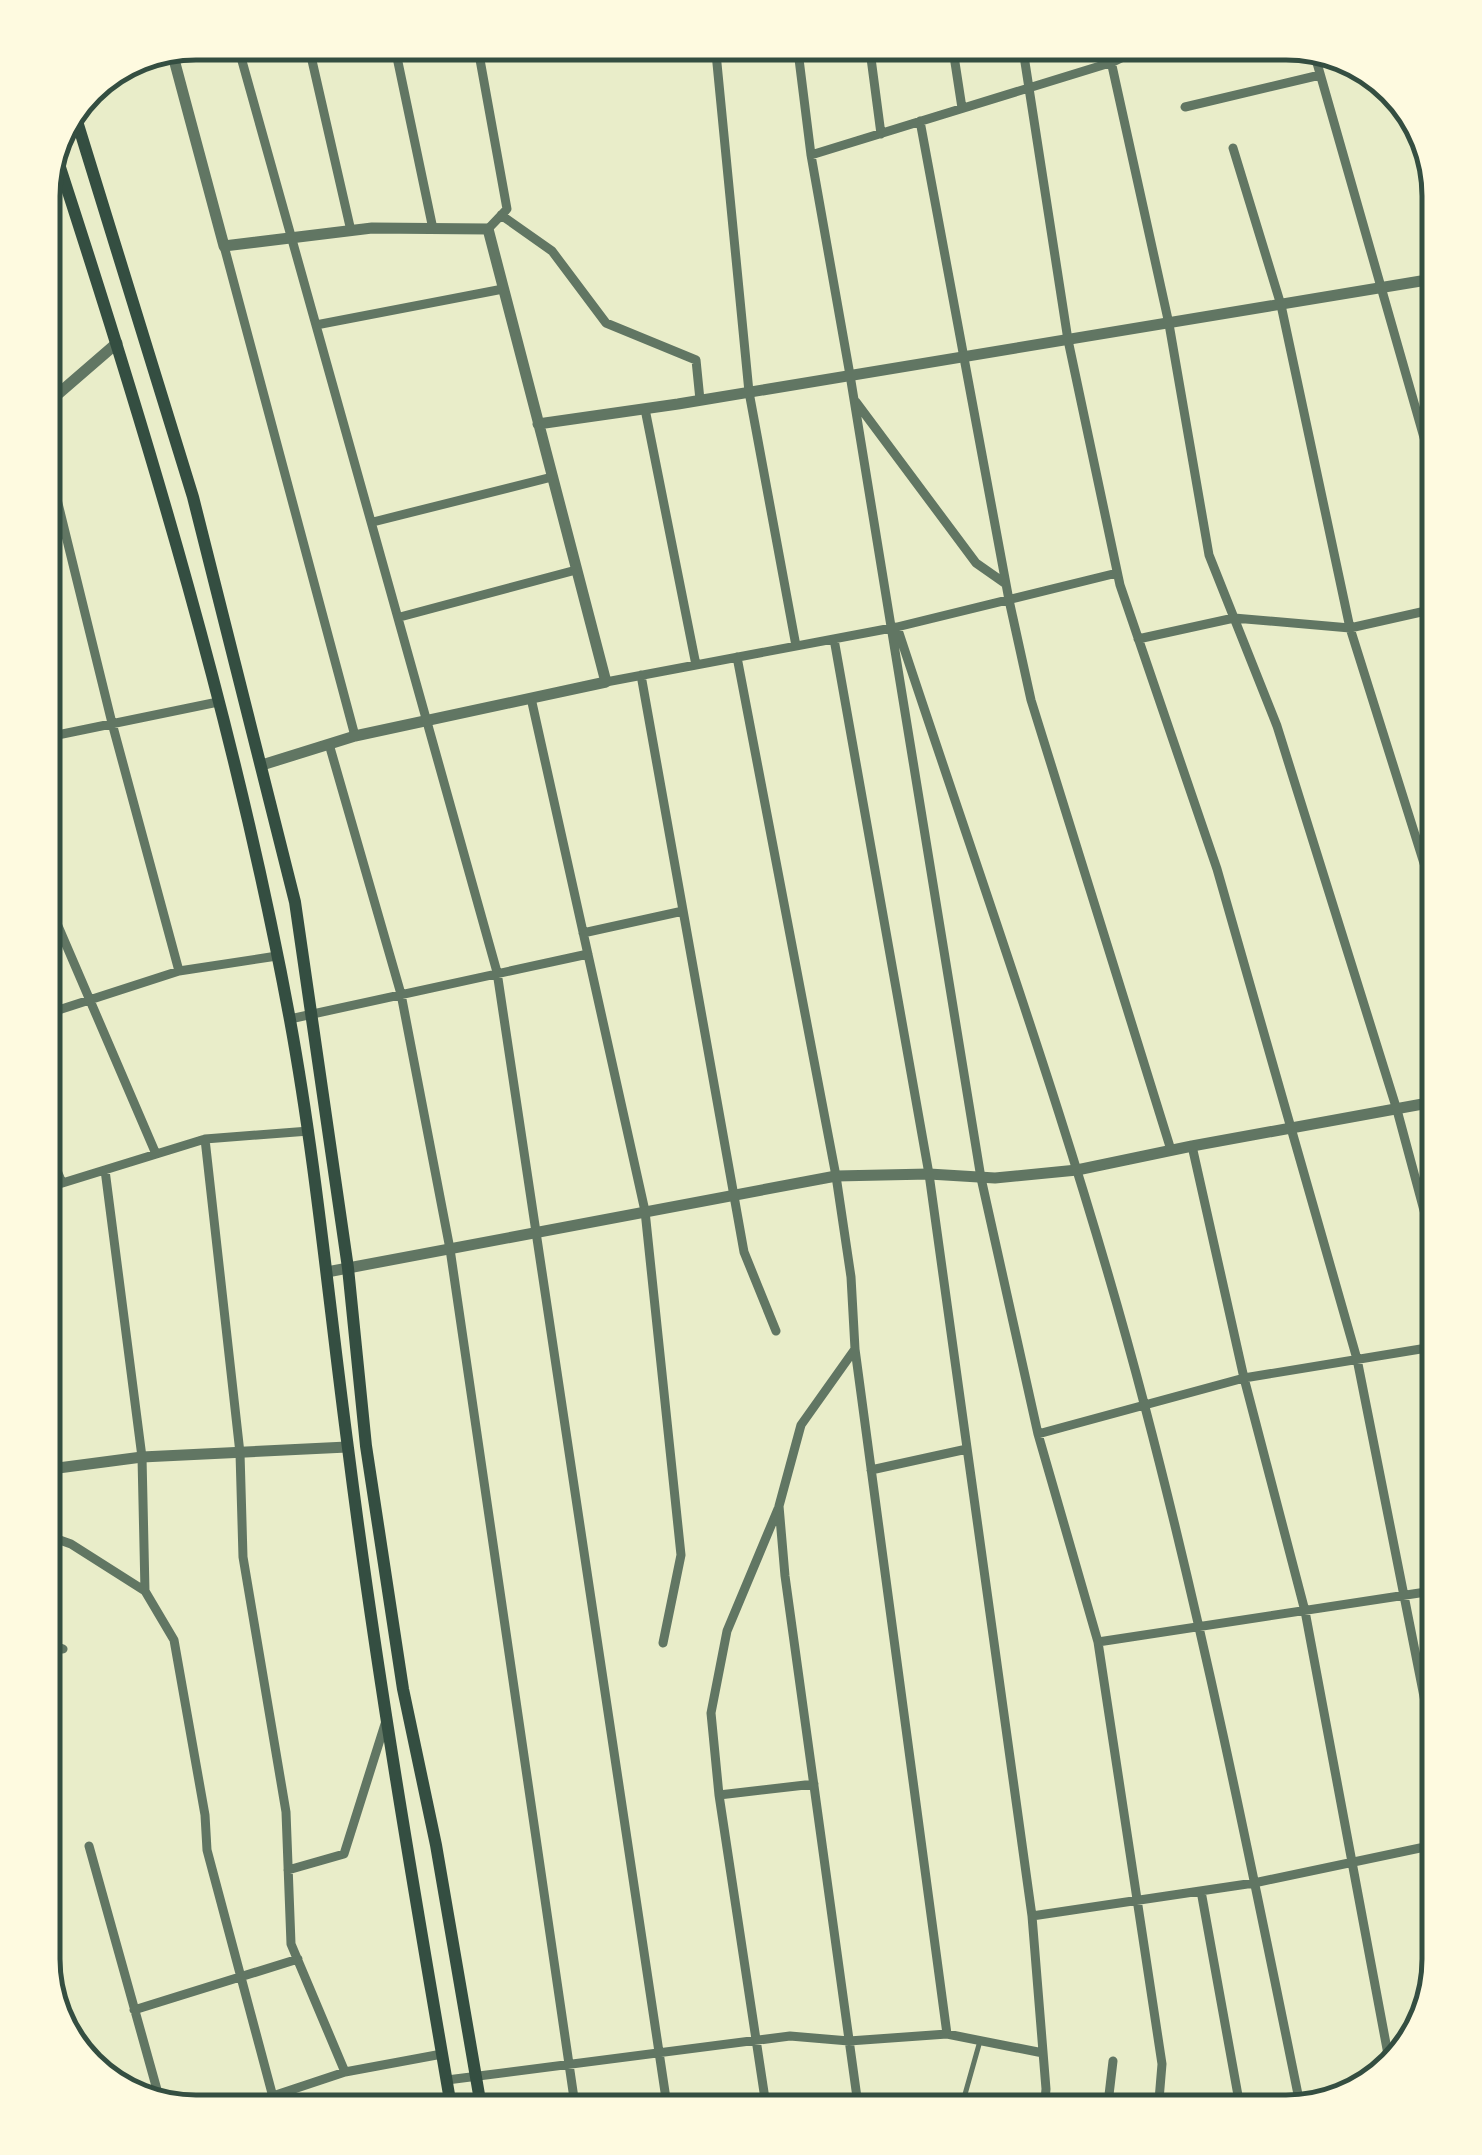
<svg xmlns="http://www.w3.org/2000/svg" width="1482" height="2155" viewBox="0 0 1482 2155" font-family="'Golos Text',sans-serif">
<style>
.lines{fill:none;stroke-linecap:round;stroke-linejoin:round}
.service{stroke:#617663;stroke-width:5}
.minor{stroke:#617663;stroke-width:9}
.tertiary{stroke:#617663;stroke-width:11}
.secondary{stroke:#344e41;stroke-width:12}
.rim{fill:none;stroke:#344e41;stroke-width:5}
</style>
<rect width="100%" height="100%" fill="#e9edc9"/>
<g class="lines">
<path class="service" d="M 960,2112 L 980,2041"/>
<path class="minor" d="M 237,43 L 497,972 L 668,2112
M 308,43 L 351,231
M 394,43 L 433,229
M 477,43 L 507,209 L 488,229
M 715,43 L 749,392 L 796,646
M 797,43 L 811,155 L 850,375 L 981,1178 L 1038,1434 L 1098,1642 L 1162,2064 L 1158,2112
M 869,43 L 881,134
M 952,43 L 962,108
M 1022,43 L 1068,340 L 1120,585 L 1217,869 L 1357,1359 L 1439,1772
M 1107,43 L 1169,324 L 1209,555 L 1277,726 L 1397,1110 L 1439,1266
M 1243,43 L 1245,48
M 1313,49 L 1439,490
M 1185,107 L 1320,75
M 920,121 L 1009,600 L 1031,700 L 1171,1150
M 1233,148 L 1281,305 L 1350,628 L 1439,911
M 811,155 L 1113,62 L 1152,43
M 501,215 L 552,251 L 606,323 L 696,360 L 700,400
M 224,246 L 355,736
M 316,325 L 503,289
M 856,402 L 976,563 L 1006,584
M 645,409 L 696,665
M 43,465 L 52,479 L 112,723 L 179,971
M 373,522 L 552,477
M 400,617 L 576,570
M 897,627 C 982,885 1076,1143 1145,1407 C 1206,1639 1253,1874 1301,2109
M 834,639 L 929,1174 L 1032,1916 L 1046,2089 L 1044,2112
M 1138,639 L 1234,618 L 1350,628 L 1439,608
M 737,657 L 836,1176 L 851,1277 L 855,1349 L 801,1425 L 779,1506 L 785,1576 L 859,2112
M 641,675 L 744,1252 L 776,1331
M 606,682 L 897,627 L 1117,573
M 531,698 L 645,1211 L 681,1555 L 663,1643
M 43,738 L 218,702
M 329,744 L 401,994 L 450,1249 L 576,2112
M 43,891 L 156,1154
M 583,933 L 683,911
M 43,1015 L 179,971 L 277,956
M 290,1019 L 588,954
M 43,1136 L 62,1183
M 205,1139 L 240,1453 L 243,1557 L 286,1812 L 291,1944 L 345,2072
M 1192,1146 L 1244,1378 L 1305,1611 L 1390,2065
M 105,1170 L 142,1457 L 145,1591
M 43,1189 L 205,1139 L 309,1131
M 855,1349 L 947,2034
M 1038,1434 L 1244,1378 L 1439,1346
M 871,1470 L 967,1449
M 778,1509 L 727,1631 L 711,1713 L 719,1795 L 814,1784
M 43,1534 L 71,1544 L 145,1591 L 174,1640 L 205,1815 L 207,1850 L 277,2112
M 43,1642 L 63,1649
M 1098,1642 L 1439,1590
M 719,1795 L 767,2112
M 89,1846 L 161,2104
M 288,1870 L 344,1854 L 385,1724
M 1201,1891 L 1241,2112
M 1032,1916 L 1254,1883 L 1439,1844
M 134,2010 L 298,1959
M 447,2080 L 790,2036 L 849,2041 L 947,2034 L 1043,2053
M 225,2112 L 345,2072 L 442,2054
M 1107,2112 L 1113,2061"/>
<path class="tertiary" d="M 172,52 L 224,246 L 372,228 L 488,229 L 606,682 L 355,736 L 262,765
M 43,407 L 117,343
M 538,424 L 678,404 L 1439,278
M 327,1272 L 836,1176 L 929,1174 L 995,1178 L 1077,1170 L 1192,1146 L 1439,1101
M 43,1470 L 142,1457 L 347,1447"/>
<path class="secondary" d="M 76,118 L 193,497 L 295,902 L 348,1268 L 366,1446 L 403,1689 L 436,1845 L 482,2112
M 57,158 C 149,440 236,728 290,1020 C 316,1162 329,1305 348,1448 C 376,1670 414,1891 452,2112"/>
</g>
<path d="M0 0H1482V2155H0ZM196 60H1286A136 136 0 0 1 1422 196V1959A136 136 0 0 1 1286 2095H196A136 136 0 0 1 60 1959V196A136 136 0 0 1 196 60Z" fill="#fefae0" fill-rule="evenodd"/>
<path class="rim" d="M196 60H1286A136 136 0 0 1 1422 196V1959A136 136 0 0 1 1286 2095H196A136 136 0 0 1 60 1959V196A136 136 0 0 1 196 60Z"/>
</svg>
